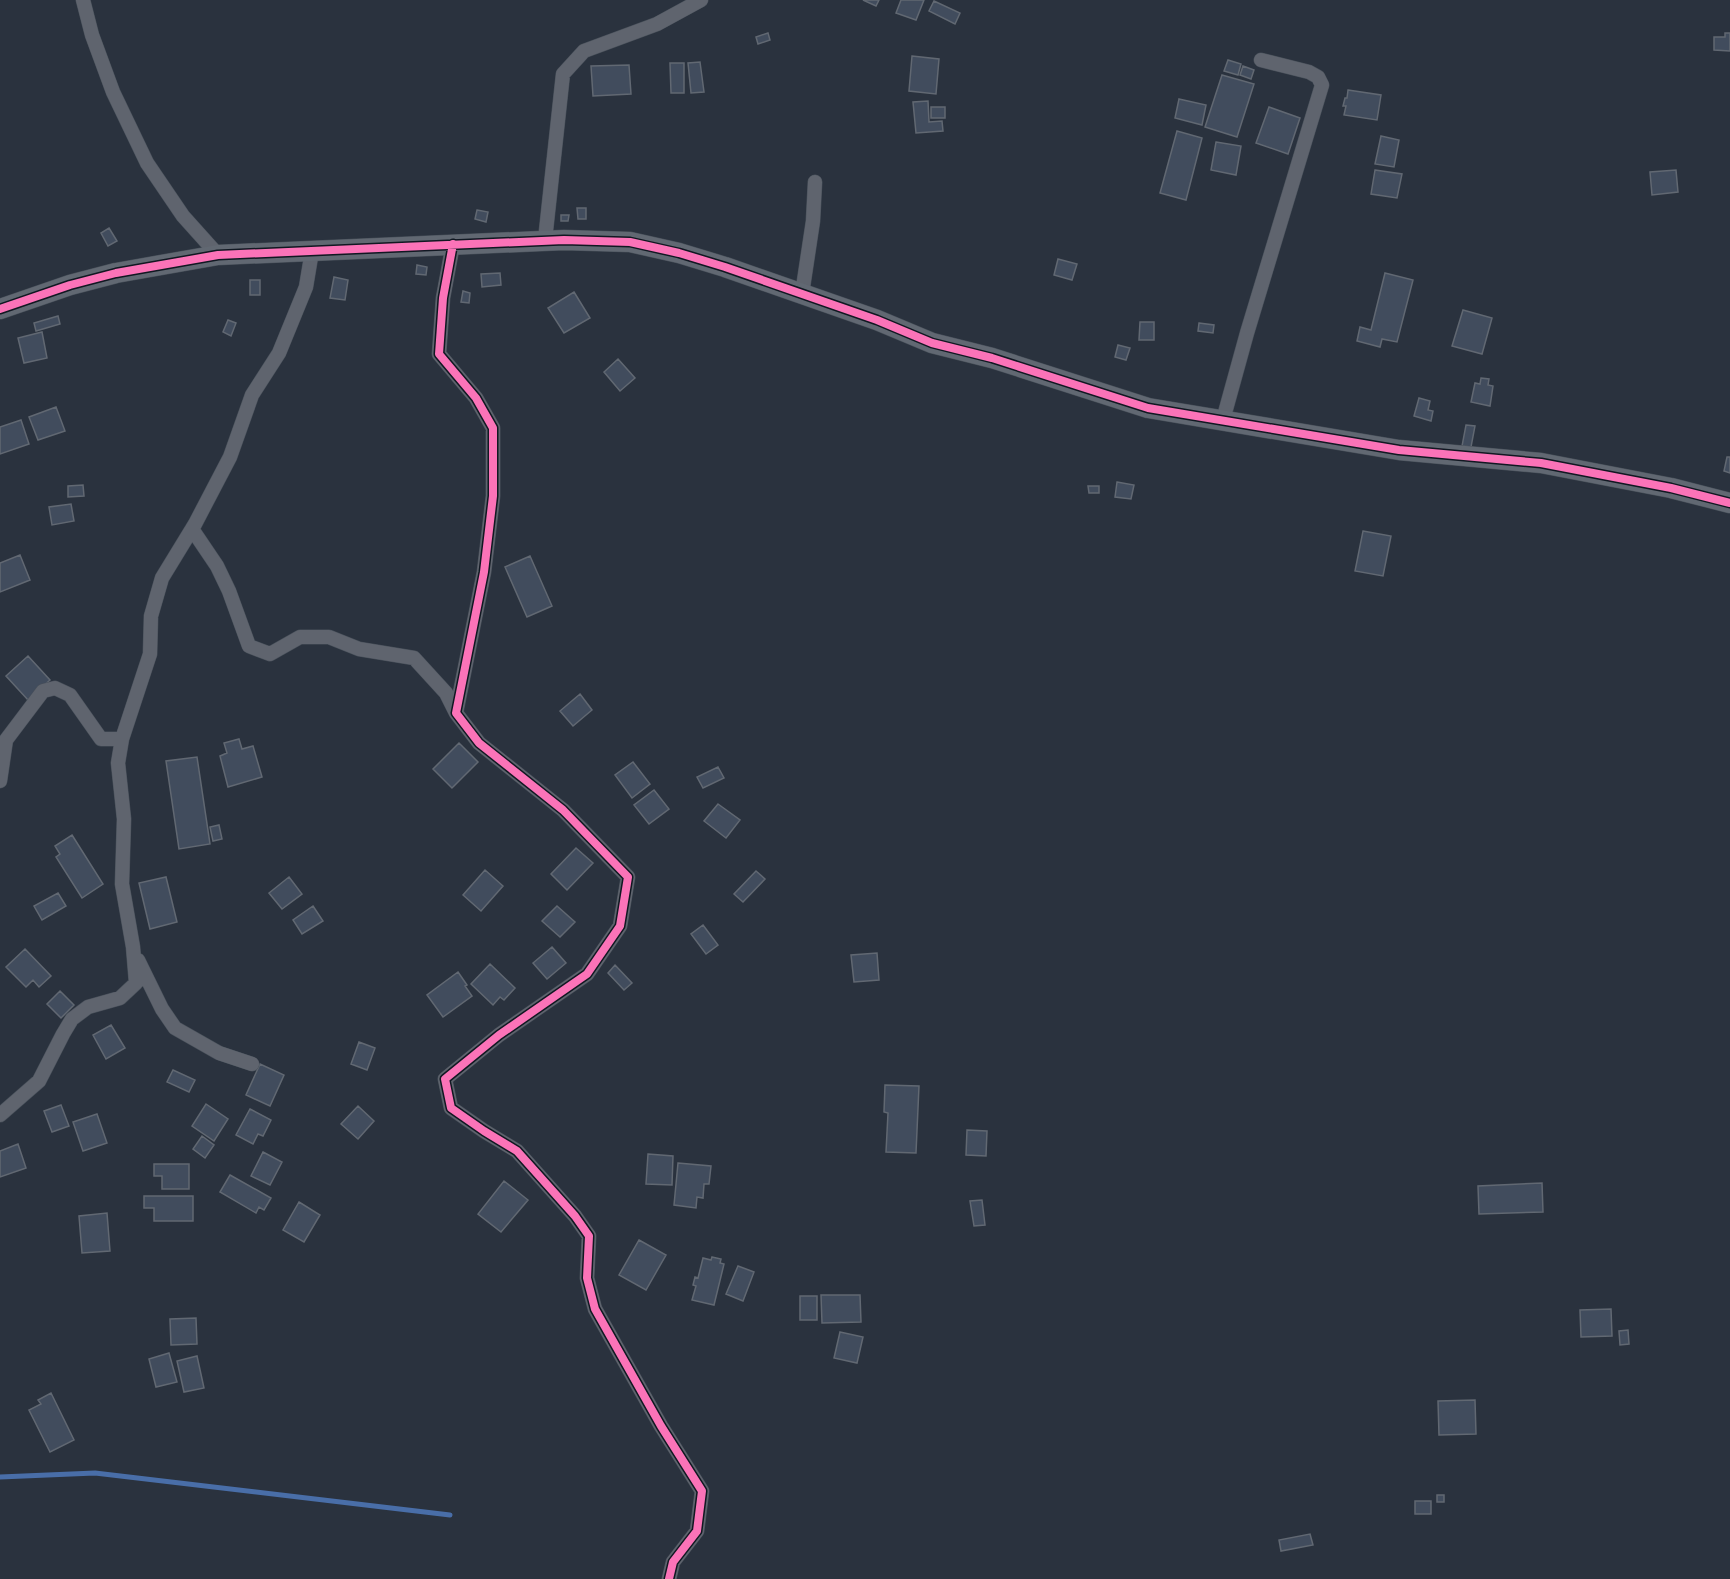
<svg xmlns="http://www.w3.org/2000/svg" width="1730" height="1579" viewBox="0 0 1730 1579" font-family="'IBM Plex Sans',sans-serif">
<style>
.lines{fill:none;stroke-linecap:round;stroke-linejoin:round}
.stream{stroke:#496ea8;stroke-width:5}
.building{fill:#414c5d;stroke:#616872;stroke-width:1.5}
.street-casing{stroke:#48505a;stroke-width:15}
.secondary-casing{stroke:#48505a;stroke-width:21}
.street{stroke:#5f646e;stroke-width:14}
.secondary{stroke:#616872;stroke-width:20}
.cycleway-casing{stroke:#111822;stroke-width:11}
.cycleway{stroke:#fb73b8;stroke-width:8}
</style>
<rect width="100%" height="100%" fill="#2a323e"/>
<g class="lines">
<path class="stream" d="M 0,1477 L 95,1473 L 450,1515"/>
</g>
<path class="building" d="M 863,0 L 879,0 L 876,6 Z
M 901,0 L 924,0 L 916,20 L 896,13 Z
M 934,1 L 960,13 L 955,24 L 929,11 Z
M 768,33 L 770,40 L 758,44 L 756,37 Z
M 1725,33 L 1730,33 L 1730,51 L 1714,50 L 1714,37 L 1725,37 Z
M 912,56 L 939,59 L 936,94 L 909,91 Z
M 1228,60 L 1241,64 L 1238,75 L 1224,71 Z
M 700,62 L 704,92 L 691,93 L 688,63 Z
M 670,63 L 684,63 L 684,93 L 671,93 Z
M 629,65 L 631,94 L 593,96 L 591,66 Z
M 1243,66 L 1254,70 L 1251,79 L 1240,75 Z
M 1222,75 L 1254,84 L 1237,137 L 1205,127 Z
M 1348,90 L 1381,95 L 1377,120 L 1344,115 L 1346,106 L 1343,106 L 1345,98 L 1347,98 Z
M 1179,99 L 1206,105 L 1202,125 L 1175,118 Z
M 928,101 L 929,122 L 942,121 L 943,131 L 916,133 L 913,102 Z
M 931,107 L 945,107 L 945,118 L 931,118 Z
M 1269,107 L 1300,118 L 1288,154 L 1256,143 Z
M 1177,131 L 1202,138 L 1186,200 L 1160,193 Z
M 1381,136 L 1399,140 L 1394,167 L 1375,164 Z
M 1216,142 L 1241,146 L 1236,175 L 1211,170 Z
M 1375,170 L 1402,174 L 1397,198 L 1371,194 Z
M 1676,170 L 1678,192 L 1652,195 L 1650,172 Z
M 577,208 L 586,208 L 586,219 L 578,219 Z
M 477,210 L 488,212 L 486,222 L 475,219 Z
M 561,215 L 569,215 L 568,221 L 561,221 Z
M 109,228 L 117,241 L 108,246 L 101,233 Z
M 1058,259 L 1077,264 L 1072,280 L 1054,275 Z
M 417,265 L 427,267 L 426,275 L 416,274 Z
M 500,273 L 501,285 L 482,287 L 481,274 Z
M 1385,273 L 1413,280 L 1397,342 L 1382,339 L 1380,347 L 1357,341 L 1360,327 L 1371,330 Z
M 334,277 L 348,280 L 345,300 L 330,298 Z
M 250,280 L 260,280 L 260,295 L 250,295 Z
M 463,291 L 470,293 L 469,303 L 461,302 Z
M 574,292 L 590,318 L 564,333 L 548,308 Z
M 1463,310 L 1492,318 L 1482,354 L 1452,346 Z
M 58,316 L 60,324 L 36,331 L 34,323 Z
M 228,320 L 236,323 L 231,336 L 223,332 Z
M 1140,322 L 1154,322 L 1154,340 L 1139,340 Z
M 1199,323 L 1214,325 L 1213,333 L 1198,331 Z
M 42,332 L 47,358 L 24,363 L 18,338 Z
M 1118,345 L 1130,348 L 1126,360 L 1115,357 Z
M 618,359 L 635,378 L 620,391 L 604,372 Z
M 1481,378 L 1489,379 L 1488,385 L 1493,386 L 1490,406 L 1471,402 L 1475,383 L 1480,384 Z
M 1419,398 L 1430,401 L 1428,410 L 1433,411 L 1431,421 L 1414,416 Z
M 56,407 L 65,431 L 38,440 L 29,417 Z
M 21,420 L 29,444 L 0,454 L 0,427 Z
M 1466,425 L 1475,426 L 1471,447 L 1462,446 Z
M 1727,457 L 1730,457 L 1730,473 L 1724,471 Z
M 1117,482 L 1134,485 L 1131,499 L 1115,497 Z
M 83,485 L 84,496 L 68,497 L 68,486 Z
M 1088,486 L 1099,486 L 1099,493 L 1089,493 Z
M 71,504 L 74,521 L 52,525 L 49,507 Z
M 1363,531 L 1391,536 L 1383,576 L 1355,571 Z
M 20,555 L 30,580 L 0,592 L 0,563 Z
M 530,556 L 552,606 L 527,617 L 505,567 Z
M 28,656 L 50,680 L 28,700 L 6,676 Z
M 580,694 L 592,710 L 573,726 L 560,711 Z
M 239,739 L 242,749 L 253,746 L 262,777 L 228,787 L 220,756 L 227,753 L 224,743 Z
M 459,743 L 478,762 L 452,788 L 433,769 Z
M 197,757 L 210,844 L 179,849 L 166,761 Z
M 633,762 L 650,784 L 632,798 L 615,775 Z
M 718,767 L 724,778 L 703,788 L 697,777 Z
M 654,790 L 669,809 L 649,824 L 634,805 Z
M 718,804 L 740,820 L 726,838 L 704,821 Z
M 219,825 L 222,839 L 213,841 L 210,827 Z
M 72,835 L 103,884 L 82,898 L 56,857 L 60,854 L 55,846 Z
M 576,848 L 593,863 L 567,890 L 551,874 Z
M 485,870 L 503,886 L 481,911 L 463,895 Z
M 756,871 L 765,879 L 743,902 L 734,894 Z
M 166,877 L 177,922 L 150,929 L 139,883 Z
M 289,877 L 302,894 L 282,909 L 269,893 Z
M 58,893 L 66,906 L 42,920 L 34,906 Z
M 313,906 L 323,921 L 302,934 L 293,920 Z
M 557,906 L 575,922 L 560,937 L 542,921 Z
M 703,925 L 718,945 L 706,954 L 691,934 Z
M 552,947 L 566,963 L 547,979 L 533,963 Z
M 25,949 L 51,976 L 39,987 L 33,980 L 26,987 L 6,967 Z
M 877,953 L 879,980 L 854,982 L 851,955 Z
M 490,964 L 515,988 L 504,1000 L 500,997 L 493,1005 L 471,984 Z
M 615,965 L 632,983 L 624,990 L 608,973 Z
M 458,972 L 467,985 L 465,986 L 472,996 L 443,1017 L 427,995 Z
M 60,991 L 74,1005 L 61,1018 L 47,1004 Z
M 111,1025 L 125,1048 L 106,1059 L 93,1035 Z
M 359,1042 L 375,1048 L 367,1070 L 351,1064 Z
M 260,1064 L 284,1075 L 270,1106 L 246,1095 Z
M 173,1070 L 195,1080 L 189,1092 L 167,1082 Z
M 885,1085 L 919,1086 L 916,1153 L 886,1152 L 888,1113 L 884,1112 Z
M 206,1104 L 228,1119 L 214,1141 L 192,1126 Z
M 61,1105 L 69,1126 L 52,1132 L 44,1111 Z
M 358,1106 L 374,1121 L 358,1139 L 341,1124 Z
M 250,1109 L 271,1120 L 263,1136 L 258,1134 L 253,1144 L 236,1135 Z
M 97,1114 L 107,1143 L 83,1151 L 73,1122 Z
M 967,1130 L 987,1131 L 986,1156 L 966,1155 Z
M 202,1136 L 214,1145 L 205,1158 L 193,1149 Z
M 18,1144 L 26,1168 L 0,1177 L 0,1151 Z
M 263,1152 L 282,1162 L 270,1185 L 251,1176 Z
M 648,1154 L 673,1156 L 672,1185 L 646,1184 Z
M 678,1163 L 711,1166 L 709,1184 L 704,1184 L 703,1198 L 697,1197 L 696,1208 L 674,1205 Z
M 154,1164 L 189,1164 L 189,1189 L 162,1189 L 162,1176 L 154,1176 Z
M 230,1175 L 271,1198 L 264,1210 L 259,1207 L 256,1213 L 220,1192 Z
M 504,1181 L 528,1200 L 501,1232 L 478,1214 Z
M 1542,1183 L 1543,1212 L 1479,1214 L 1478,1186 Z
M 144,1196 L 193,1196 L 193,1221 L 154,1221 L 154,1208 L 144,1208 Z
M 982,1200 L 985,1225 L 974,1226 L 970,1201 Z
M 299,1202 L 320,1215 L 304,1242 L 283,1230 Z
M 107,1213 L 110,1251 L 82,1253 L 79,1216 Z
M 639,1240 L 666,1255 L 646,1290 L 619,1275 Z
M 712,1257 L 721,1259 L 720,1263 L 724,1264 L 714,1305 L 692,1300 L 696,1286 L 693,1285 L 695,1277 L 698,1278 L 703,1258 L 711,1260 Z
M 738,1266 L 754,1272 L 743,1301 L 726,1294 Z
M 821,1295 L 860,1295 L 861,1322 L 822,1323 Z
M 800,1296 L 817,1296 L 817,1320 L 800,1320 Z
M 1611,1309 L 1612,1336 L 1581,1337 L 1580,1310 Z
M 196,1318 L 197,1344 L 171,1345 L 170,1319 Z
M 1628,1330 L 1629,1344 L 1620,1345 L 1619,1331 Z
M 840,1332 L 863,1337 L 857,1363 L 834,1358 Z
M 169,1353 L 177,1382 L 156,1387 L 149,1359 Z
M 197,1356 L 204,1388 L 184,1392 L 177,1361 Z
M 51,1393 L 74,1440 L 50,1452 L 29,1410 L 41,1404 L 38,1400 Z
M 1475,1400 L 1476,1434 L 1439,1435 L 1438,1401 Z
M 1437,1495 L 1444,1495 L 1444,1502 L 1437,1502 Z
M 1415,1501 L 1431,1501 L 1431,1514 L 1415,1514 Z
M 1310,1534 L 1313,1545 L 1281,1551 L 1279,1540 Z"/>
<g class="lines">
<g class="street-casing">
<path id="street" d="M 83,0 L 92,35 L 113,92 L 147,163 L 183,216 L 218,255
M 545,240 L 563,74 L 584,51 L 657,24 L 701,0
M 453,244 L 443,298 L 439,354 L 476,398 L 493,428 L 493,496 L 484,572 L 456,713 L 479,743 L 563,810 L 628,877 L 620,926 L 587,974 L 499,1035 L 445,1079 L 451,1108 L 484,1131 L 517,1151 L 575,1216 L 589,1236 L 587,1278 L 595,1309 L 661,1426 L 702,1491 L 697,1531 L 673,1562 L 669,1579
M 802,294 L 813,221 L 815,182
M 1223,420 L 1247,333 L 1322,85 L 1318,77 L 1309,72 L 1261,60
M 192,529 L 217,566 L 229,591 L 249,646 L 270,654 L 300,637 L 329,637 L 359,649 L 414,658 L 446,693 L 456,713
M 0,781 L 6,740 L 43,691 L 55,688 L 70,695 L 101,739 L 122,739
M 138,960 L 162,1009 L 175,1028 L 219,1053 L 252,1064
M 0,1115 L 39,1081 L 63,1034 L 72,1019 L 88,1007 L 120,998 L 136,983 L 133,947 L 122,884 L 124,819 L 118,763 L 122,739 L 150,654 L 151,616 L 162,578 L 195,524 L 230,457 L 252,395 L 279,353 L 306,287 L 312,251"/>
</g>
<g class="secondary-casing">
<path id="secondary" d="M 0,309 L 70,285 L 116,273 L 218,255 L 564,240 L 630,242 L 679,253 L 725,267 L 877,320 L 932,343 L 992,358 L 1148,408 L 1399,450 L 1541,463 L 1671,488 L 1730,503"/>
</g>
<use href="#street" class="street"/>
<use href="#secondary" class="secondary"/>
<g class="cycleway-casing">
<path id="cycleway" d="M 453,244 L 443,298 L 439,354 L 476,398 L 493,428 L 493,496 L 484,572 L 456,713 L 479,743 L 563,810 L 628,877 L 620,926 L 587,974 L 499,1035 L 445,1079 L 451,1108 L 484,1131 L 517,1151 L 575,1216 L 589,1236 L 587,1278 L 595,1309 L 661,1426 L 702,1491 L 697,1531 L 673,1562 L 669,1579
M 0,309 L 70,285 L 116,273 L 218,255 L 564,240 L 630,242 L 679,253 L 725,267 L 877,320 L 932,343 L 992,358 L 1148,408 L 1399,450 L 1541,463 L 1671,488 L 1730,503"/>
</g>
<use href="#cycleway" class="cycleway"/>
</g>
</svg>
